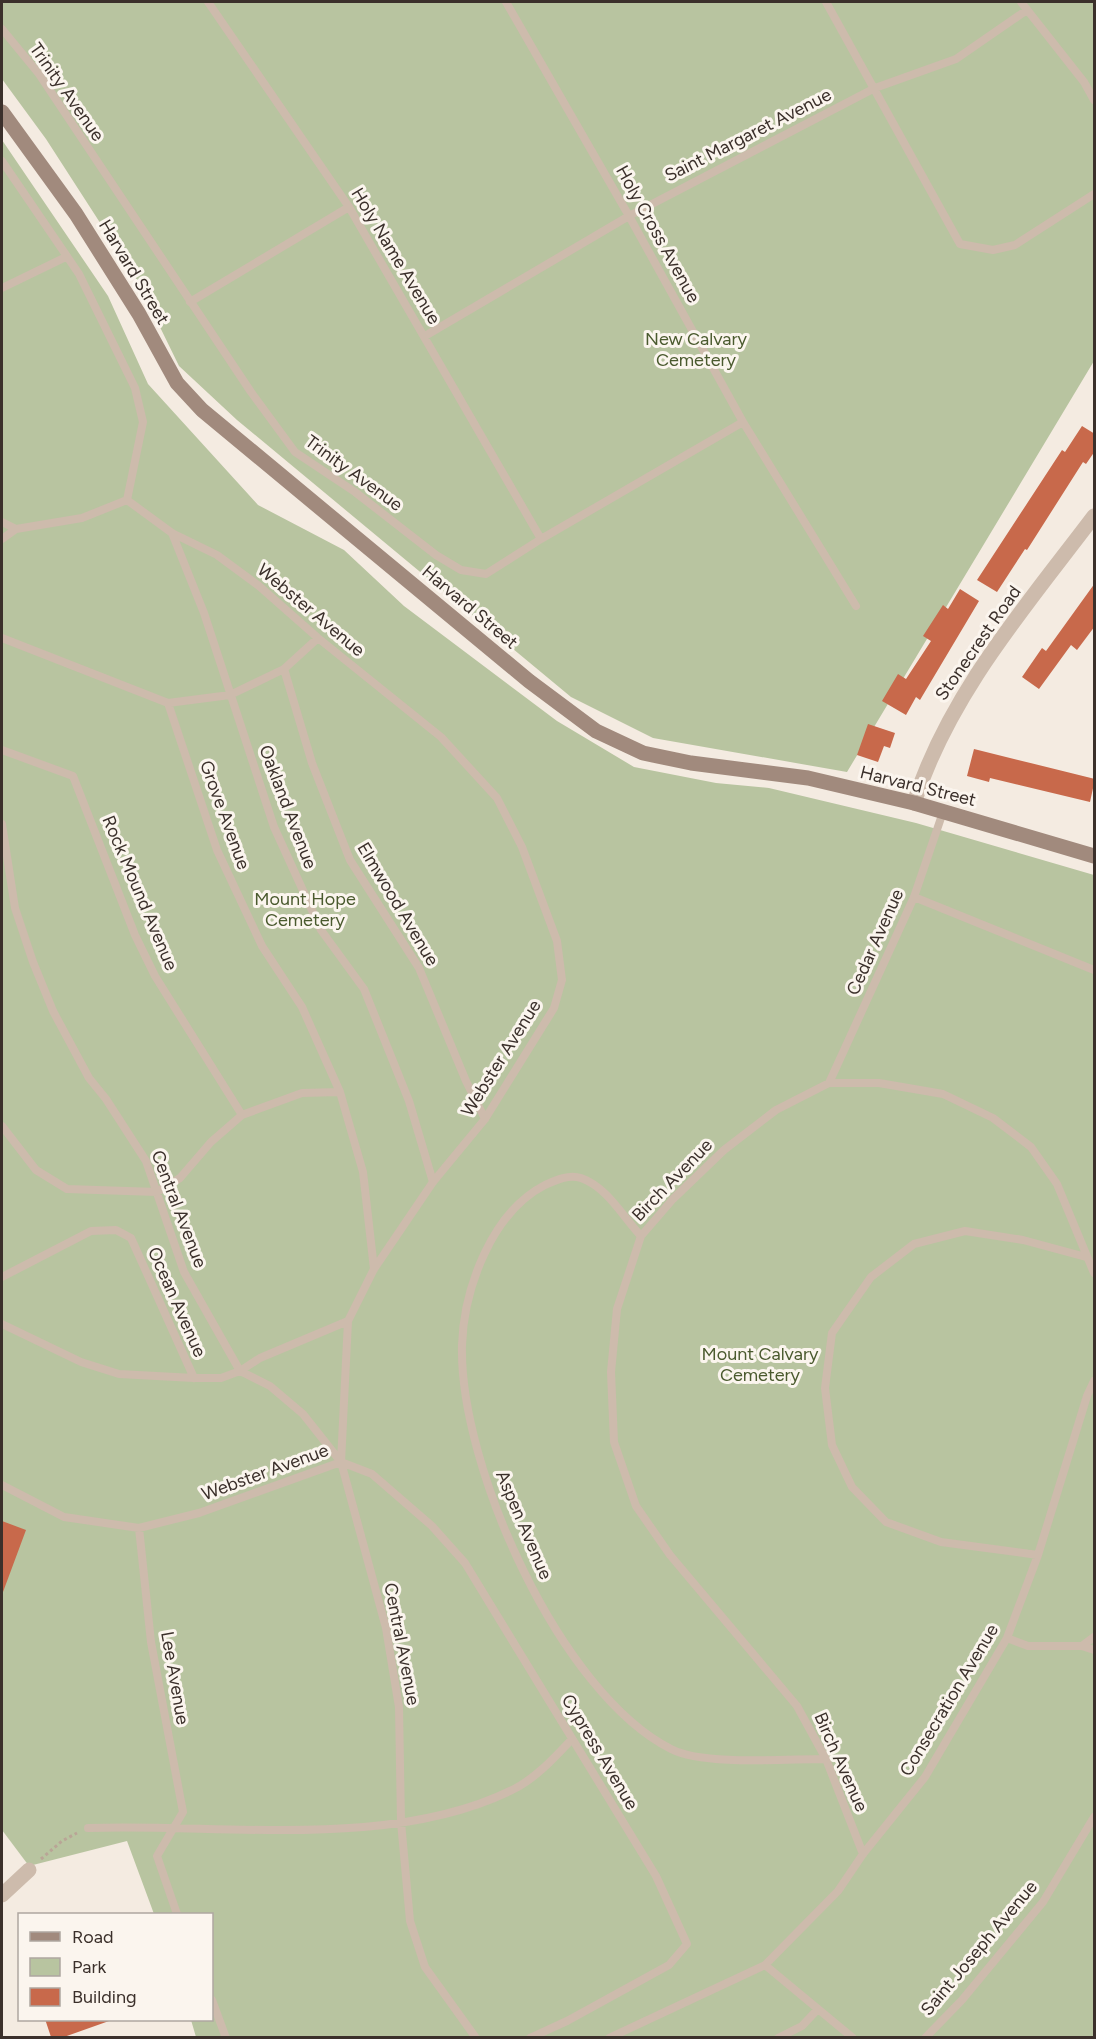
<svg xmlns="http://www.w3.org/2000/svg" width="1096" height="2039" viewBox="0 0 1096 2039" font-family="Figtree,sans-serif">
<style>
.green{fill:#b8c4a0}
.building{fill:#c8694b}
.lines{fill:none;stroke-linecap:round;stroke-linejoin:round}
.path{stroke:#b9a596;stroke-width:3;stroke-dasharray:3 3;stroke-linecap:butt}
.service{stroke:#cdbbac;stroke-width:8}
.minor{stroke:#cdbbac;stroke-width:15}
.secondary{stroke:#a18a7d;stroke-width:15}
.labels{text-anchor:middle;stroke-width:6;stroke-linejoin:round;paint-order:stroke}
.street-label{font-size:18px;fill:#3b302b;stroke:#fbf5ee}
.park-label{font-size:18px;fill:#4a5a2e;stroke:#fbf5ee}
</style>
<rect width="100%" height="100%" fill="#f4ebe1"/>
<path class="green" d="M 2,2 L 1094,2 L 1094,361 L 847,772 L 653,738 L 571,697 L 237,420 L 179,366 L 137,280 L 46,139 L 2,79 Z
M 2,140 L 108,296 L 148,384 L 258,505 L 344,550 L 404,606 L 557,721 L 634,767 L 716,783 L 769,788 L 916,823 L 1094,875 L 1094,2037 L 196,2037 L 191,2020 L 212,2020 L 212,1914 L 154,1914 L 127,1841 L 29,1866 L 2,1830 Z"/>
<path class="building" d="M 1082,426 L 1095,434 L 1095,451 L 1086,464 L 1083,462 L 1027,550 L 1025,549 L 997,592 L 977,580 L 1062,450 L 1065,452 Z
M 1095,583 L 1095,626 L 1077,650 L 1071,645 L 1039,689 L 1022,677 L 1042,648 L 1046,651 Z
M 960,589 L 979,601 L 920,700 L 916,697 L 906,715 L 882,701 L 898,674 L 906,679 L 931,641 L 923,636 L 943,605 L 948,609 Z
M 868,724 L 895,733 L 890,748 L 884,746 L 878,762 L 857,755 Z
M 974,749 L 1095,779 L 1090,802 L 990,778 L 989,782 L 967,776 Z
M 2,1521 L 26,1530 L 3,1592 L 2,1592 Z
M 45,2019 L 108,2019 L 109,2021 L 64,2037 L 51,2037 Z"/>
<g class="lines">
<path class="path" d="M 41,1859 L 62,1841 L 77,1833"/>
<path class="service" d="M 208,2 L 349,207 L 541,539
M 506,2 L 629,216 L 743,422 L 856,606
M 826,2 L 960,244 L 993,250 L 1015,245 L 1094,194
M 1021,2 L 1084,82 L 1094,100
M 2,29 L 39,74 L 251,392 L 295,452 L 355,492 L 436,555 L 461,570 L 486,574 L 541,539 L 743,422
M 2,161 L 79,274 L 135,388 L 143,422 L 127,500
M 2,288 L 66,257
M 190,302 L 349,207
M 425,336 L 629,216 L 875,88 L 956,59 L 1027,10
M 127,500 L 172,533 L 217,555 L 259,586 L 318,638 L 441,737 L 497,798 L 522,847 L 557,941 L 562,980 L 554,1008 L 485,1119 L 433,1182 L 374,1269 L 348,1321 L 341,1462
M 2,522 L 16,529
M 172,533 L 204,613 L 274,827 L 321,930 L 364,989 L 409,1101 L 433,1182
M 2,539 L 16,529 L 82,518 L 127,500
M 2,638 L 168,703 L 217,850 L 262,946 L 302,1007 L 340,1092 L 363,1172 L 374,1269
M 284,669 L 312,763 L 350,860 L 419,968 L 466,1081 L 485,1119
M 168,703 L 230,695 L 284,669 L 318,638
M 2,750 L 73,776 L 135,935 L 155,976 L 242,1115
M 2,824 L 15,908 L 33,962 L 53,1011 L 89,1078 L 106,1099 L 146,1161 L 184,1272 L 240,1371 L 270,1386 L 303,1414 L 341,1462 L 386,1628 L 399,1707 L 401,1822 L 410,1921 L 425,1967 L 476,2038
M 914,897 L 1094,970
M 829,1083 L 914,897 L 943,812
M 2,1126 L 36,1170 L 67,1189 L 157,1192
M 157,1192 L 180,1178 L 211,1142 L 242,1115 L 302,1093 L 340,1092
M 641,1236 C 623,1217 607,1187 581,1178 C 569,1174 556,1180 545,1185 C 492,1212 464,1288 462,1345 C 459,1466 560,1693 671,1749 C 704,1766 786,1759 826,1759
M 2,1277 L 91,1231 L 116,1230 L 131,1238 L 194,1378
M 2,1324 L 81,1362 L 119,1374 L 194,1378 L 221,1378 L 240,1371 L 260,1358 L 348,1321
M 341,1462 L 372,1474 L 432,1526 L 465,1563 L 656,1876 L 687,1944 L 669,1965 L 567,2021 L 530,2038
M 2,1485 L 64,1517 L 139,1528 L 199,1513 L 341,1462
M 139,1528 L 151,1642 L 183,1812 L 157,1856 L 177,1914
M 1038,1555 L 941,1542 L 886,1522 L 852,1487 L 832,1445 L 825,1388 L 832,1333 L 871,1277 L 914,1244 L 965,1231 L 1023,1240 L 1086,1257
M 1007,1638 L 1028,1646 L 1082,1646 L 1094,1650
M 1082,1646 L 1094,1637
M 88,1828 C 221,1823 391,1851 514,1789 C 536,1778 555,1757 572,1739
M 863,1854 L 826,1759 L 797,1706 L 670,1555 L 636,1506 L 614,1442 L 611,1372 L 617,1309 L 641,1236 L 673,1199 L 724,1150 L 776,1110 L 829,1083 L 879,1083 L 943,1094 L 993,1118 L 1031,1147 L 1057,1184 L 1094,1273
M 765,1965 L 853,2038
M 212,2000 L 226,2038
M 609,2038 L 765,1965 L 838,1891 L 863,1854 L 925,1777 L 1007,1638 L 1038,1555 L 1087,1396 L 1094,1381
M 778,2038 L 802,2026 L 817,2010
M 925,2038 L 962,2000 L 1043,1902 L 1094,1817"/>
<path class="minor" d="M 914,803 C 949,694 1026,606 1094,516
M 2,1895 L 29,1870"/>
<path class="secondary" d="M 2,112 L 76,214 L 139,314 L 177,383 L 202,410 L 529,681 L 596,731 L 643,753 L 691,763 L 808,778 L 914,803 L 1094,856"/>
</g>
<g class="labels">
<g class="street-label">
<text transform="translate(67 92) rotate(55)" y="6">Trinity Avenue</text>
<text transform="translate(748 135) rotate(-27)" y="6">Saint Margaret Avenue</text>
<text transform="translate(658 234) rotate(61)" y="6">Holy Cross Avenue</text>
<text transform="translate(396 256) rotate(59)" y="6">Holy Name Avenue</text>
<text transform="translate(134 272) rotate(59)" y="6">Harvard Street</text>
<text transform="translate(354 473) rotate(36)" y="6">Trinity Avenue</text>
<text transform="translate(470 607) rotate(40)" y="6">Harvard Street</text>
<text transform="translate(311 610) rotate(40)" y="6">Webster Avenue</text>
<text transform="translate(978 643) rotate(-55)" y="6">Stonecrest Road</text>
<text transform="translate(918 786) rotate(14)" y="6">Harvard Street</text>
<text transform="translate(288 807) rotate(69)" y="6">Oakland Avenue</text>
<text transform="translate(225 815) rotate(70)" y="6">Grove Avenue</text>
<text transform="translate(140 893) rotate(67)" y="6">Rock Mound Avenue</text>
<text transform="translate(398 904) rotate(59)" y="6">Elmwood Avenue</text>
<text transform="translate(875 942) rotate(-66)" y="6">Cedar Avenue</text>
<text transform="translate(501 1058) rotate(-58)" y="6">Webster Avenue</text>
<text transform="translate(672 1180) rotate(-46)" y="6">Birch Avenue</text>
<text transform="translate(179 1209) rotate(69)" y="6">Central Avenue</text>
<text transform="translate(177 1302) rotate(66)" y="6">Ocean Avenue</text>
<text transform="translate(265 1472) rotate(-20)" y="6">Webster Avenue</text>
<text transform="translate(524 1525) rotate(67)" y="6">Aspen Avenue</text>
<text transform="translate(402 1644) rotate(79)" y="6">Central Avenue</text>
<text transform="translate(175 1678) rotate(80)" y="6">Lee Avenue</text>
<text transform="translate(949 1700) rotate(-59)" y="6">Consecration Avenue</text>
<text transform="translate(600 1752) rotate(59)" y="6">Cypress Avenue</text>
<text transform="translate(841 1762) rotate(66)" y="6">Birch Avenue</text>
<text transform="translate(979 1948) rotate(-50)" y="6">Saint Joseph Avenue</text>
</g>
<g class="park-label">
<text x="696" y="345">New Calvary<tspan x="696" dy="21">Cemetery</tspan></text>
<text x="305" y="905">Mount Hope<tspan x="305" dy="21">Cemetery</tspan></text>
<text x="760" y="1360">Mount Calvary<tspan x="760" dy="21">Cemetery</tspan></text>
</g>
</g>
<rect width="1096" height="2039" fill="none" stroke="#3b302b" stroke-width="6"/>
<rect x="18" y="1913" width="195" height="108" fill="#fbf5ee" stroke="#aea6a0" stroke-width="1.5"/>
<rect x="30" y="1932" width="30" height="9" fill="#a18a7d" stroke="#aea6a0" stroke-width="1.5"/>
<text x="72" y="1943" font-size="18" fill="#3b302b">Road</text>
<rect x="30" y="1958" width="30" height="18" fill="#b8c4a0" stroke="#aea6a0" stroke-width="1.5"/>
<text x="72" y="1973" font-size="18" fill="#3b302b">Park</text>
<rect x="30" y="1988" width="30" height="18" fill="#c8694b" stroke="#aea6a0" stroke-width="1.5"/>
<text x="72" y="2003" font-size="18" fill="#3b302b">Building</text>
</svg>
